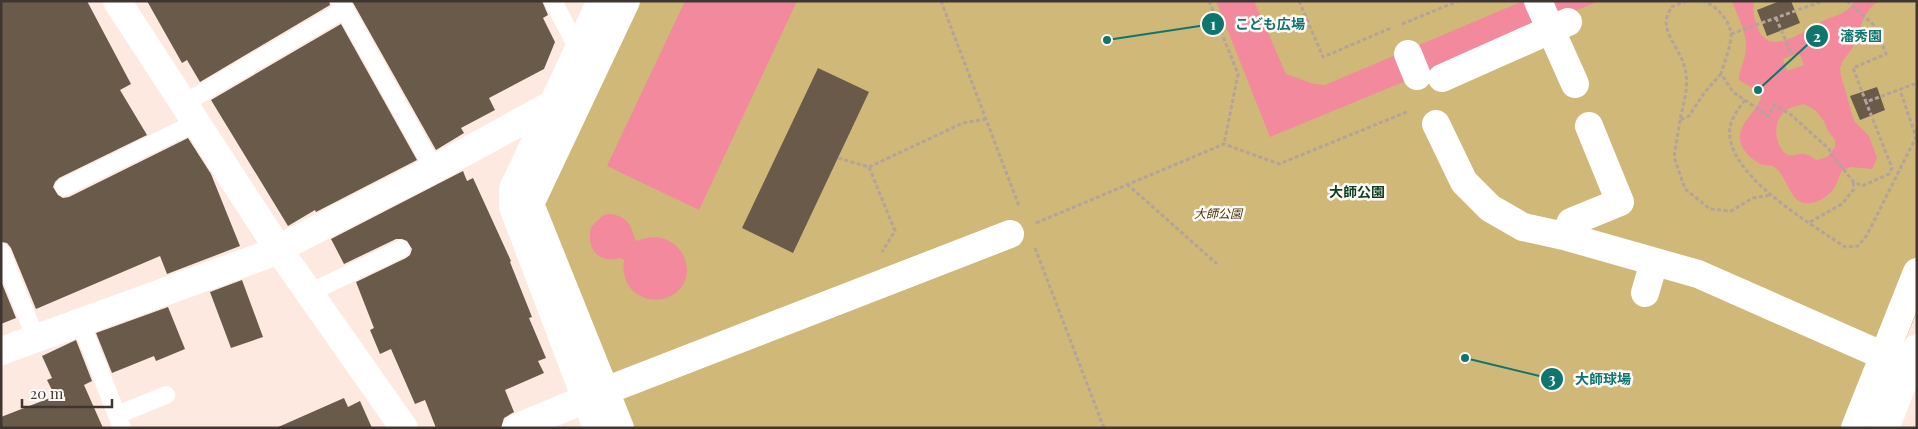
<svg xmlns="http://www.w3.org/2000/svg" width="1918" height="429" viewBox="0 0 1918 429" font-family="'Playfair Display','Noto Sans JP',serif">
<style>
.green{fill:#d0b878}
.water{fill:#f3899d;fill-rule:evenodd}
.building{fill:#6a5a4a}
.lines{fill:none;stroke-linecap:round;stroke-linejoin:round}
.path{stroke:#b3a39b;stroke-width:3;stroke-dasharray:4 2.5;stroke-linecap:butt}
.lane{stroke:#fff;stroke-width:18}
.street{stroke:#fff;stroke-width:28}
.labels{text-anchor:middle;stroke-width:5;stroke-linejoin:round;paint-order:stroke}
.park-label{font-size:12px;font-style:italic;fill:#443507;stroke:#fffaf7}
.neighbourhood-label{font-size:14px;font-weight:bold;fill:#0f4220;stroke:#fffaf7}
.leader{fill:none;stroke:#0f766e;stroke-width:2}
.callout-dot{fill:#0f766e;stroke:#fffaf7;stroke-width:2}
.mark-label{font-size:15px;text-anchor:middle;font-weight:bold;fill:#fff}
.callout-label{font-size:14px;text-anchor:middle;font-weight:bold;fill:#0f766e;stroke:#fffaf7;stroke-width:5;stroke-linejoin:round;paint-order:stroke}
</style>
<rect width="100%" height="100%" fill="#fde9df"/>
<path class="green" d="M 614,1 L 1917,1 L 1917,312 L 1868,428 L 612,428 L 520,197 Z"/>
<path class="water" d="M 685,1 L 797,1 L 699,210 L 607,166 Z
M 1216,1 L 1254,1 L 1286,74 L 1314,84 L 1325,85 L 1523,1 L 1599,1 L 1270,137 Z
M 1732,1 L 1754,1 C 1752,11 1755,22 1759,31 C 1772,57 1806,29 1823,21 C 1837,14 1845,16 1855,1 L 1881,1 L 1873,5 L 1865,15 L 1853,47 L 1842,62 L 1840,68 L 1841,76 L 1854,121 L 1869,136 L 1877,158 L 1872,169 L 1851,167 L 1842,170 C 1839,177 1837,185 1832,191 C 1822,202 1803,210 1793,195 C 1787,187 1784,176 1777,169 C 1772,164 1768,166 1763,165 C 1753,161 1741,150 1740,140 C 1738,123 1757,112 1761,97 L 1756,90 L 1739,80 C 1739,68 1746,59 1746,48 C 1747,33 1737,15 1732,1 ZM 1799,53 L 1804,65 L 1787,71 L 1783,59 ZM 1804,104 L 1815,110 L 1824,121 L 1828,131 L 1835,140 L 1835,147 L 1827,157 L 1817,160 C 1813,158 1808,154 1804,154 C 1798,153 1793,157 1788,155 C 1775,148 1772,124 1783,113 C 1789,107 1796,106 1804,104 Z
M 608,214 C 619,214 628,219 632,230 C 634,235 633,237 637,241 C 684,221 708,287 663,299 C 654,301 645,299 637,294 C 626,287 622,273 624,260 L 620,258 C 598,264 586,248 591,227 L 602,216 Z"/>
<path class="building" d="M 1,1 L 87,1 L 131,84 L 120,90 L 147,135 L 59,178 L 55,182 L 53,187 L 58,195 L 63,198 L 69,197 L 188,138 L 211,174 L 240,246 L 167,274 L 160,256 L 36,309 L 11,248 L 7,243 L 1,242 Z
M 147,1 L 329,1 L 330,5 L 200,82 L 187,60 L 182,63 Z
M 352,1 L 542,1 L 548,15 L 543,18 L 555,42 L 544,69 L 489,98 L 495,110 L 461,128 L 464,133 L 436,150 Z
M 1780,1 L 1791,1 L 1800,23 L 1767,36 L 1757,10 Z
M 341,24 L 417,160 L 316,212 L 315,210 L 288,226 L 211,100 Z
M 818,68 L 869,92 L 793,253 L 742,228 Z
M 1877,87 L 1885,110 L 1860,120 L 1850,96 Z
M 463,171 L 467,181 L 473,178 L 511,261 L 510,262 L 532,317 L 529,318 L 546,358 L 538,361 L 544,373 L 505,390 L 514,412 L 504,418 L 501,428 L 436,428 L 425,400 L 415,404 L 391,349 L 380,354 L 370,330 L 374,328 L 356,282 L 406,258 L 410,255 L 412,249 L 407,241 L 402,239 L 396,239 L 344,264 L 331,239 Z
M 242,280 L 263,337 L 231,348 L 210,292 Z
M 1,281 L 16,318 L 1,324 Z
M 168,307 L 185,349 L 156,361 L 154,356 L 112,373 L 96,333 Z
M 76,340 L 92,381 L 84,385 L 103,428 L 1,428 L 1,417 L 55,396 L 47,380 L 52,378 L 42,356 Z
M 344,398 L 348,407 L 360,401 L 372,428 L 276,428 Z"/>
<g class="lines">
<path class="path" d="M 941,1 L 1019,206
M 1209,1 L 1238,74 L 1224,144
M 1299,1 L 1323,57 L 1391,28
M 1687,1 L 1671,7 C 1670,11 1666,17 1666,22 C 1667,38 1680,51 1684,65 C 1690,83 1684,102 1680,120 L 1689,116 L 1704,93 L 1721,74
M 1702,1 C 1715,3 1731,22 1731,35 C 1731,46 1724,63 1721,74 L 1733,92 L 1768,116 L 1774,105 L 1790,114 L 1829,149 L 1831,154 L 1853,181 L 1862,186 L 1889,174 L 1892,168 L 1866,102
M 1847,1 L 1875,26 L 1886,54 L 1853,68 L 1866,102 L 1917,83
M 1776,18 L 1792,55
M 1402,24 L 1458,1
M 1731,34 L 1823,1
M 1745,100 C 1739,108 1732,117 1730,127 C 1723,174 1812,224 1845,247 L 1858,246 L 1867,235 L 1916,137 L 1900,90
M 1680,120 L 1674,157 L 1685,189 L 1710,209 L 1731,211 L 1753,198 L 1771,195
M 838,158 L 869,167 L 895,231 L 882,252
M 869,167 L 963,123 L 986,119
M 1127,184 L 1217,264
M 1810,222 L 1842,204 L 1854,189 L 1853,182
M 1036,223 L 1224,144 L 1279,164 L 1409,111
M 1035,248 L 1104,428"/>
<path class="lane" d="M 340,1 L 434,169
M 553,1 L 578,49
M 183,104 L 345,9
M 64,187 L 195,123
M 1,252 L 36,339
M 309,293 L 401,249
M 81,323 L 122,428
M 117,415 L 166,395"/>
<path class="street" d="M 117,1 L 279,250 L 404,428
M 1538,1 L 1575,84
M 1408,54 L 1417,76
M 1442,78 L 1568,22
M 1436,124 L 1464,182 L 1490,208 L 1523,227 L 1564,236 L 1698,274 L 1884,356
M 1564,236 L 1571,222 L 1620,202 L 1589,126
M 1645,293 L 1654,262
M 1,351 L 266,255 L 434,169 L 551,105
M 516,428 L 605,391 L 1010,234
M 597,428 L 513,207 L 513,189 L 601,1
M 620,428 L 530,204 L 626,1
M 1855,428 L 1917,272
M 1885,428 L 1917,348"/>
</g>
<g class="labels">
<g class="park-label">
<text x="1218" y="218">大師公園</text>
</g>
<g class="neighbourhood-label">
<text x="1357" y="197">大師公園</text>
</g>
</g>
<path class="leader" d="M1107 40L1213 24M1758 90L1817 36M1465 358L1552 379"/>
<g class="callout-dot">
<circle cx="1107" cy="40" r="5"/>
<circle cx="1758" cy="90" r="5"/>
<circle cx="1465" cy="358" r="5"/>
<circle cx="1213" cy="24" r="12"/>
<circle cx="1817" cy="36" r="12"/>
<circle cx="1552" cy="379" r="12"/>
</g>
<g class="mark-label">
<text x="1213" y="30">1</text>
<text x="1817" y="42">2</text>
<text x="1552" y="384">3</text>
</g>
<g class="callout-label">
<text x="1270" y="29">こども広場</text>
<text x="1861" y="41">瀋秀園</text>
<text x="1603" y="384">大師球場</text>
</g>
<rect width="1918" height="429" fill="none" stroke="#403631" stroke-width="5"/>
<path d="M22 399v8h90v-8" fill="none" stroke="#403631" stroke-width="2.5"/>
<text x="30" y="399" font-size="15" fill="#403631" stroke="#fffaf7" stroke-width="4" paint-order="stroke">20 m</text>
</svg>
